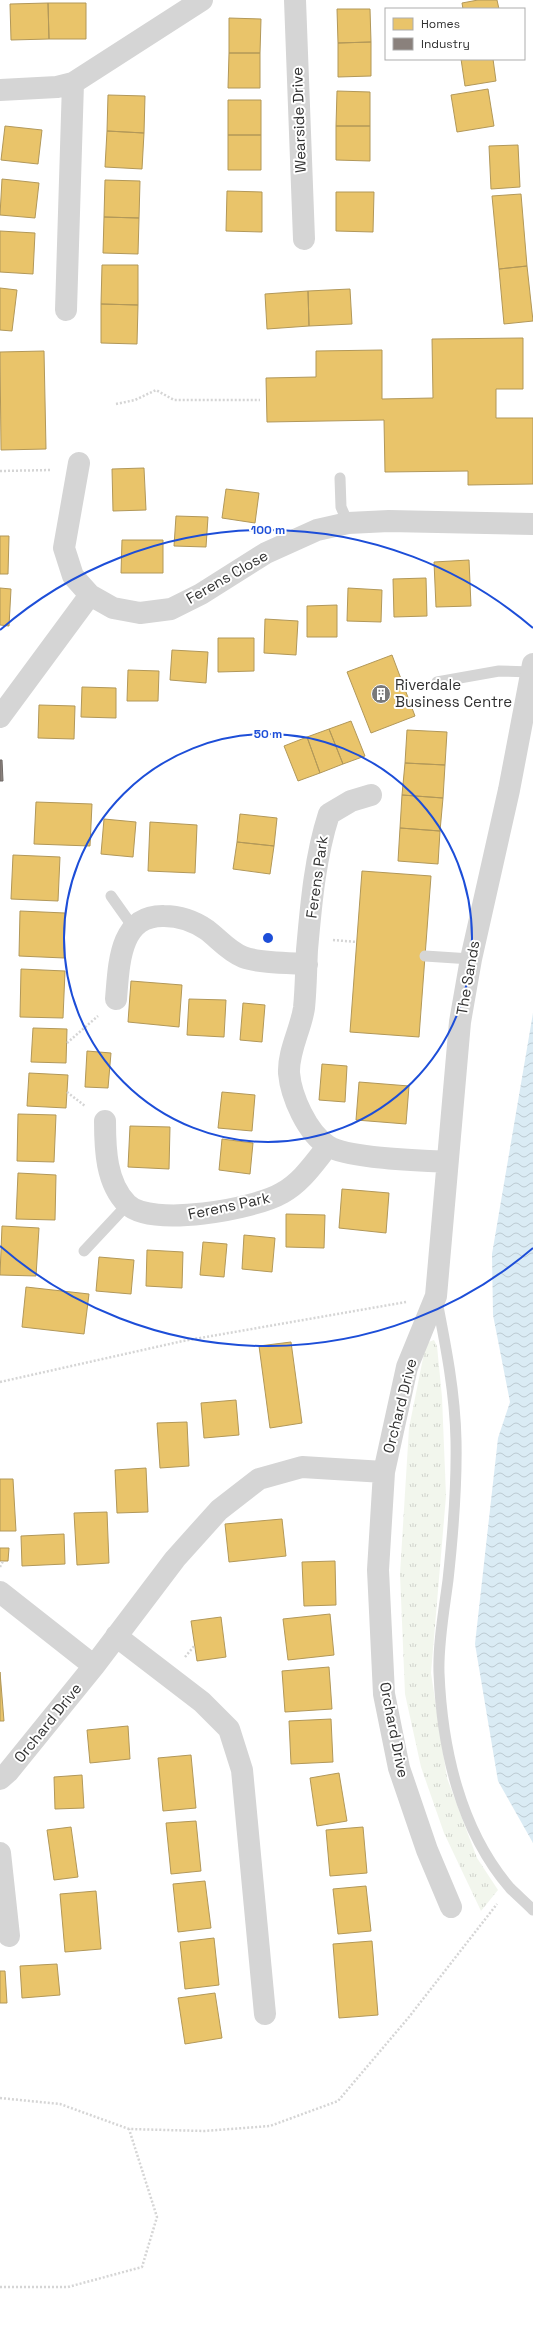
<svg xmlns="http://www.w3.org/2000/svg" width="533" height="2342" viewBox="0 0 533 2342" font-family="'Space Grotesk',sans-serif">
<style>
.grass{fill:url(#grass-tufts)}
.water{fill:url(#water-waves)}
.homes{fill:#e9c46a;stroke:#b29859}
.industry{fill:#8a817c;stroke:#6f6966}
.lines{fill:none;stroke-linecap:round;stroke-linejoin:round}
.path{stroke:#d5d5d5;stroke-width:2.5;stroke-dasharray:2 2;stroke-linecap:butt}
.lane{stroke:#d5d5d5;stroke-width:11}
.street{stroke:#d5d5d5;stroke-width:22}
.ring{fill:none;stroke:#1d4ed8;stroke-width:2}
.labels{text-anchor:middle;stroke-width:4;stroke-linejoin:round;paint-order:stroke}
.street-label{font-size:15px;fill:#313131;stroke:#fff}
.poi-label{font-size:15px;fill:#313131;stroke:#fff;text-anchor:start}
.centre{fill:#1d4ed8;stroke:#fff;stroke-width:2}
.ring-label{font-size:12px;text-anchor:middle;font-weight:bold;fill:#1d4ed8;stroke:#fff;stroke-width:4;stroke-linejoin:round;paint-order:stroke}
</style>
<defs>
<pattern id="grass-tufts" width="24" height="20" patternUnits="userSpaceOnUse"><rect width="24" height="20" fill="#f2f6ed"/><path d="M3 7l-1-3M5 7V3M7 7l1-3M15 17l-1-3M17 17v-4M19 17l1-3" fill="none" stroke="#d0d3cc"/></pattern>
<pattern id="water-waves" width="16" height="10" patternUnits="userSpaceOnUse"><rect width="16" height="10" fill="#daebf4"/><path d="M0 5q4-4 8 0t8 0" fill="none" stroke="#bccad2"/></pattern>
</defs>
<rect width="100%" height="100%" fill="#fff"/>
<path class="grass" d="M 434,1340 L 437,1346 L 442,1397 L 446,1496 L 431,1673 L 447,1778 L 477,1858 L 498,1890 L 481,1911 L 444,1833 L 421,1767 L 405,1694 L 400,1574 L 409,1428 L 426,1343 Z"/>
<path class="water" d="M 533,1013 L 533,1843 L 498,1781 L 475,1644 L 498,1438 L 510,1402 L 493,1315 L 492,1254 Z"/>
<path class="homes" d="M 478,0 L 497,0 L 499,9 L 463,9 L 462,3 Z
M 48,3 L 49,39 L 11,40 L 10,4 Z
M 48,3 L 86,3 L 86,39 L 49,39 Z
M 337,9 L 370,9 L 371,42 L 338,43 Z
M 229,18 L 261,19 L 260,53 L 229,53 Z
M 371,42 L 371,76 L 338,77 L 338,43 Z
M 229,53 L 260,53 L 260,88 L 228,88 Z
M 461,59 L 493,59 L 496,81 L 465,86 Z
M 488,89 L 494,126 L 457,132 L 451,95 Z
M 337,91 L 370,92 L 370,126 L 336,126 Z
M 108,95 L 145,96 L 144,133 L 107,131 Z
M 228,100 L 261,100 L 261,135 L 228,135 Z
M 5,126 L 42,130 L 38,164 L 1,160 Z
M 336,126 L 370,126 L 370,161 L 336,160 Z
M 107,131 L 144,133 L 142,169 L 105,167 Z
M 228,135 L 261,135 L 261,170 L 228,170 Z
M 518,145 L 520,187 L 491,189 L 489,146 Z
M 2,179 L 39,183 L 35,218 L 0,215 Z
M 105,180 L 140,181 L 139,218 L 104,217 Z
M 227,191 L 262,192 L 262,232 L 226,231 Z
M 336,192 L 374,192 L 373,232 L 336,231 Z
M 521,194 L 527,266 L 499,269 L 492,196 Z
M 104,217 L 139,218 L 138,254 L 103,253 Z
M 0,231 L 35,233 L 33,274 L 0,272 Z
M 102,265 L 138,265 L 138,305 L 101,304 Z
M 527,266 L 533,321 L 504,324 L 499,269 Z
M 0,288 L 17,290 L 12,331 L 0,330 Z
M 350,289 L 352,324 L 309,326 L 308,291 Z
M 308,291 L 309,326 L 267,329 L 265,294 Z
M 101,304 L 138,305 L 137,344 L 101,343 Z
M 523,338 L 523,389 L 496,389 L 496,418 L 533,418 L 533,484 L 468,485 L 468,471 L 385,472 L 384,420 L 267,422 L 266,378 L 316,377 L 316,351 L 382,350 L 382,399 L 433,398 L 432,339 Z
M 44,351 L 46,449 L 1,450 L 0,352 Z
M 144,468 L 146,510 L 113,511 L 112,469 Z
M 226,489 L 259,493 L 255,523 L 222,518 Z
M 176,516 L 208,517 L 206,547 L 174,546 Z
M 0,536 L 9,536 L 8,574 L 0,574 Z
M 122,540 L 163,540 L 163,573 L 121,573 Z
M 469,560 L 471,606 L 436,607 L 434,562 Z
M 426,578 L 427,616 L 394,617 L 393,579 Z
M 0,588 L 11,589 L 9,626 L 0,625 Z
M 348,588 L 382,590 L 381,622 L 347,621 Z
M 337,605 L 337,637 L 307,637 L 307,606 Z
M 265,619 L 298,621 L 296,655 L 264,653 Z
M 218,638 L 254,638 L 254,671 L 218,672 Z
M 172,650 L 208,652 L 206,683 L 170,680 Z
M 392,655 L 415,716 L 371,733 L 347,672 Z
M 128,670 L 159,671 L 158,701 L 127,701 Z
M 82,687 L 116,688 L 116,718 L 81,717 Z
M 39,705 L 75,706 L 74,739 L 38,738 Z
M 351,721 L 365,756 L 343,764 L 329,729 Z
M 329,729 L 343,764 L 320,773 L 307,737 Z
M 407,730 L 447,732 L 445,765 L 405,763 Z
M 307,737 L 320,773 L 298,781 L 284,746 Z
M 405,763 L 445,765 L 443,798 L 402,795 Z
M 402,795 L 443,798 L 440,831 L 400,828 Z
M 36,802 L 92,804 L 90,846 L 34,844 Z
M 240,814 L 277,818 L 274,846 L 237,842 Z
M 104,819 L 136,822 L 133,857 L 101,854 Z
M 150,822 L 197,825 L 195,873 L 148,871 Z
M 400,828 L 440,831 L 438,864 L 398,861 Z
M 237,842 L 274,846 L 270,874 L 233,869 Z
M 13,855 L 60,857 L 58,901 L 11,899 Z
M 362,871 L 431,876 L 419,1037 L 350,1032 Z
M 20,911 L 65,913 L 64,958 L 19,956 Z
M 21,969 L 65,971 L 63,1018 L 20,1017 Z
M 131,981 L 182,985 L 179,1027 L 128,1022 Z
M 189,999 L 226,1000 L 224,1037 L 187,1035 Z
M 243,1003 L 265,1005 L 262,1042 L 240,1040 Z
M 33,1028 L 67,1029 L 66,1063 L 31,1062 Z
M 87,1051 L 111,1053 L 108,1088 L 85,1087 Z
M 322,1064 L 347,1066 L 345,1102 L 319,1100 Z
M 29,1073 L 68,1075 L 66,1108 L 27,1106 Z
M 359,1082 L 409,1086 L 406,1124 L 356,1120 Z
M 222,1092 L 255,1095 L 252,1131 L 218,1128 Z
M 18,1114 L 56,1115 L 54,1162 L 17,1161 Z
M 130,1126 L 170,1127 L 169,1169 L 128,1167 Z
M 222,1139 L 253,1143 L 250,1174 L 219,1170 Z
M 18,1173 L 56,1175 L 55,1220 L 16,1219 Z
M 342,1189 L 389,1193 L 386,1233 L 339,1228 Z
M 286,1214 L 325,1215 L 324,1248 L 286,1247 Z
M 2,1226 L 39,1228 L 36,1276 L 0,1275 Z
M 244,1235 L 275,1238 L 272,1272 L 242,1269 Z
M 203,1242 L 227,1244 L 224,1277 L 200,1275 Z
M 147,1250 L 183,1252 L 182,1288 L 146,1286 Z
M 99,1257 L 134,1260 L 131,1294 L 96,1291 Z
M 26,1287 L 89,1294 L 84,1334 L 22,1327 Z
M 291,1342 L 302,1423 L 270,1428 L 259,1346 Z
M 236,1400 L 239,1435 L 204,1438 L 201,1403 Z
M 187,1422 L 189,1466 L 160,1468 L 157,1423 Z
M 146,1468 L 148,1512 L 117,1513 L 115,1470 Z
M 0,1479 L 13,1479 L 16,1531 L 0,1531 Z
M 107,1512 L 109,1563 L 77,1565 L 74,1513 Z
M 282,1519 L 286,1556 L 229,1562 L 225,1524 Z
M 64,1534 L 65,1564 L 22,1566 L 21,1536 Z
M 0,1548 L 9,1548 L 8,1561 L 0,1561 Z
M 335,1561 L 336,1605 L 304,1606 L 302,1562 Z
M 330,1614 L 334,1655 L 288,1660 L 283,1619 Z
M 221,1617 L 226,1657 L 197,1661 L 191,1621 Z
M 329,1667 L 332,1709 L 285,1712 L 282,1671 Z
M 0,1672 L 4,1721 L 0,1721 Z
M 331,1719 L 333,1762 L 291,1764 L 289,1721 Z
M 128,1726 L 130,1759 L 90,1763 L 87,1730 Z
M 191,1755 L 196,1808 L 163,1811 L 158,1758 Z
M 339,1773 L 347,1821 L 317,1826 L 310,1778 Z
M 82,1775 L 84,1808 L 55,1809 L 54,1777 Z
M 196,1821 L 201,1871 L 171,1874 L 166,1823 Z
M 71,1827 L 78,1877 L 54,1880 L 47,1830 Z
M 363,1827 L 367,1873 L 330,1876 L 326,1830 Z
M 205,1881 L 211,1928 L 178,1932 L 173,1884 Z
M 366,1886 L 371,1931 L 338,1934 L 333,1889 Z
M 96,1891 L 101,1949 L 65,1952 L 60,1894 Z
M 214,1938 L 219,1985 L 185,1989 L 180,1942 Z
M 372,1941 L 378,2015 L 339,2018 L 333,1944 Z
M 57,1964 L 60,1995 L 22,1998 L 20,1966 Z
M 0,1971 L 5,1971 L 7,2003 L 0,2003 Z
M 215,1993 L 222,2038 L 185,2044 L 178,1998 Z"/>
<path class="industry" d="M 0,760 L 2,760 L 3,781 L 0,781 Z"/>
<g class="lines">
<path class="path" d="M 116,404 L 135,400 L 156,390 L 174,400 L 260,400
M 0,471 L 52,470
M 333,940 L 357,942
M 67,1043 L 98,1016
M 67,1092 L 85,1106
M 0,1382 L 183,1341 L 406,1302
M 0,1567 L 3,1561
M 185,1657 L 195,1645
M 0,2098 L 60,2104 L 129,2129 L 204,2131 L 270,2126 L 338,2101 L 409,2017 L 497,1904
M 0,2287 L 68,2287 L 142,2267 L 157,2217 L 129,2129"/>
<path class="lane" d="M 340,478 L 341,507 L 348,523
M 437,682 L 499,671 L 532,672
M 111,896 L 133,927
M 425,956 L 471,959
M 84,1251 L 127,1205
M 437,1301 C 446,1347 455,1393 456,1440 C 457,1487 453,1534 448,1580 C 444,1611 438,1643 439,1673 C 442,1748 460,1830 510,1888 C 517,1895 525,1902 533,1910"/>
<path class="street" d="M 295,0 L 304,239
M 0,90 L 57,87 L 73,83 L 202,0
M 66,310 L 73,83
M 79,463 L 64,548 L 73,576 L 90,595 L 113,608 L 140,613 L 171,609 L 201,594 L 266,553 L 317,530 L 348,523 L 389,521 L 533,524
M 0,717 L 90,595
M 371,795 L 351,801 L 329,814 C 315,857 311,905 307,950 C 306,969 306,989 304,1008 C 301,1029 288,1051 289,1073 C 291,1096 307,1133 328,1146 C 350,1159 419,1160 447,1162
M 116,999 C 119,965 119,915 164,916 C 179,916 194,921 207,930 C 219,939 228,951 243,957 C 258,963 290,963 307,964
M 105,1121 C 105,1149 106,1183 127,1204 C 151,1228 255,1209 282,1193 C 302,1182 314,1163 328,1146
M 0,1592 L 94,1666
M 116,1636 L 202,1702 L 229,1729 L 242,1770 L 265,2014
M 0,1779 L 8,1772 L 94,1666 L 175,1559 L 219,1510 L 259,1479 L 302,1467 L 384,1472
M 0,1853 L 9,1936
M 451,1907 L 427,1850 L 399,1768 L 384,1694 L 378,1570 L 384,1472 L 407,1367 L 436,1296 L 460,1022 L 471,959 L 509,790 L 533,664"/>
</g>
<g class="ring">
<circle cx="268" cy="938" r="204"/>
<path d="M533 1248A408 408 0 0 1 0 1246M0 630A408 408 0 0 1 533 628"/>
</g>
<defs>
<g id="building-disc" transform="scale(1)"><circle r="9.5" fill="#797979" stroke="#fff"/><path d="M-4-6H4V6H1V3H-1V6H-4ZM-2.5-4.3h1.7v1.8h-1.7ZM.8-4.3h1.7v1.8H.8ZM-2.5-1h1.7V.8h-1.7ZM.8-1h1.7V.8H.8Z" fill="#fff"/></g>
</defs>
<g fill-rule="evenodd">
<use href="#building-disc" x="381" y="694"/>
</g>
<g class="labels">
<g class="street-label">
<text transform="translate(299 120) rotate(-92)" y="5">Wearside Drive</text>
<text transform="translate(227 577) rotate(-30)" y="5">Ferens Close</text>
<text transform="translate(317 877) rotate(-82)" y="5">Ferens Park</text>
<text transform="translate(468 978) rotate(-80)" y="5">The Sands</text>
<text transform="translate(229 1206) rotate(-12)" y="5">Ferens Park</text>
<text transform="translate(400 1406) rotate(-76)" y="5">Orchard Drive</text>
<text transform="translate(48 1723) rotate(-51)" y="5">Orchard Drive</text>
<text transform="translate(394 1730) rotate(79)" y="5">Orchard Drive</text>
</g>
<g class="poi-label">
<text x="395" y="690">Riverdale<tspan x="395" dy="17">Business Centre</tspan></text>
</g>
</g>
<circle cx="268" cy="938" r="6" class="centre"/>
<g class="ring-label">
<text x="268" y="534">100 m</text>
<text x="268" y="738">50 m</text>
</g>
<rect x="385" y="8" width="140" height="52" fill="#ffffff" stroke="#adadad"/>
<rect x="393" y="18" width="20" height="12" fill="#e9c46a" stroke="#adadad"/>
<text x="421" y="28" font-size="12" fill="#313131">Homes</text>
<rect x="393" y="38" width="20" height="12" fill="#8a817c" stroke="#adadad"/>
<text x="421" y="48" font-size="12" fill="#313131">Industry</text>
</svg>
